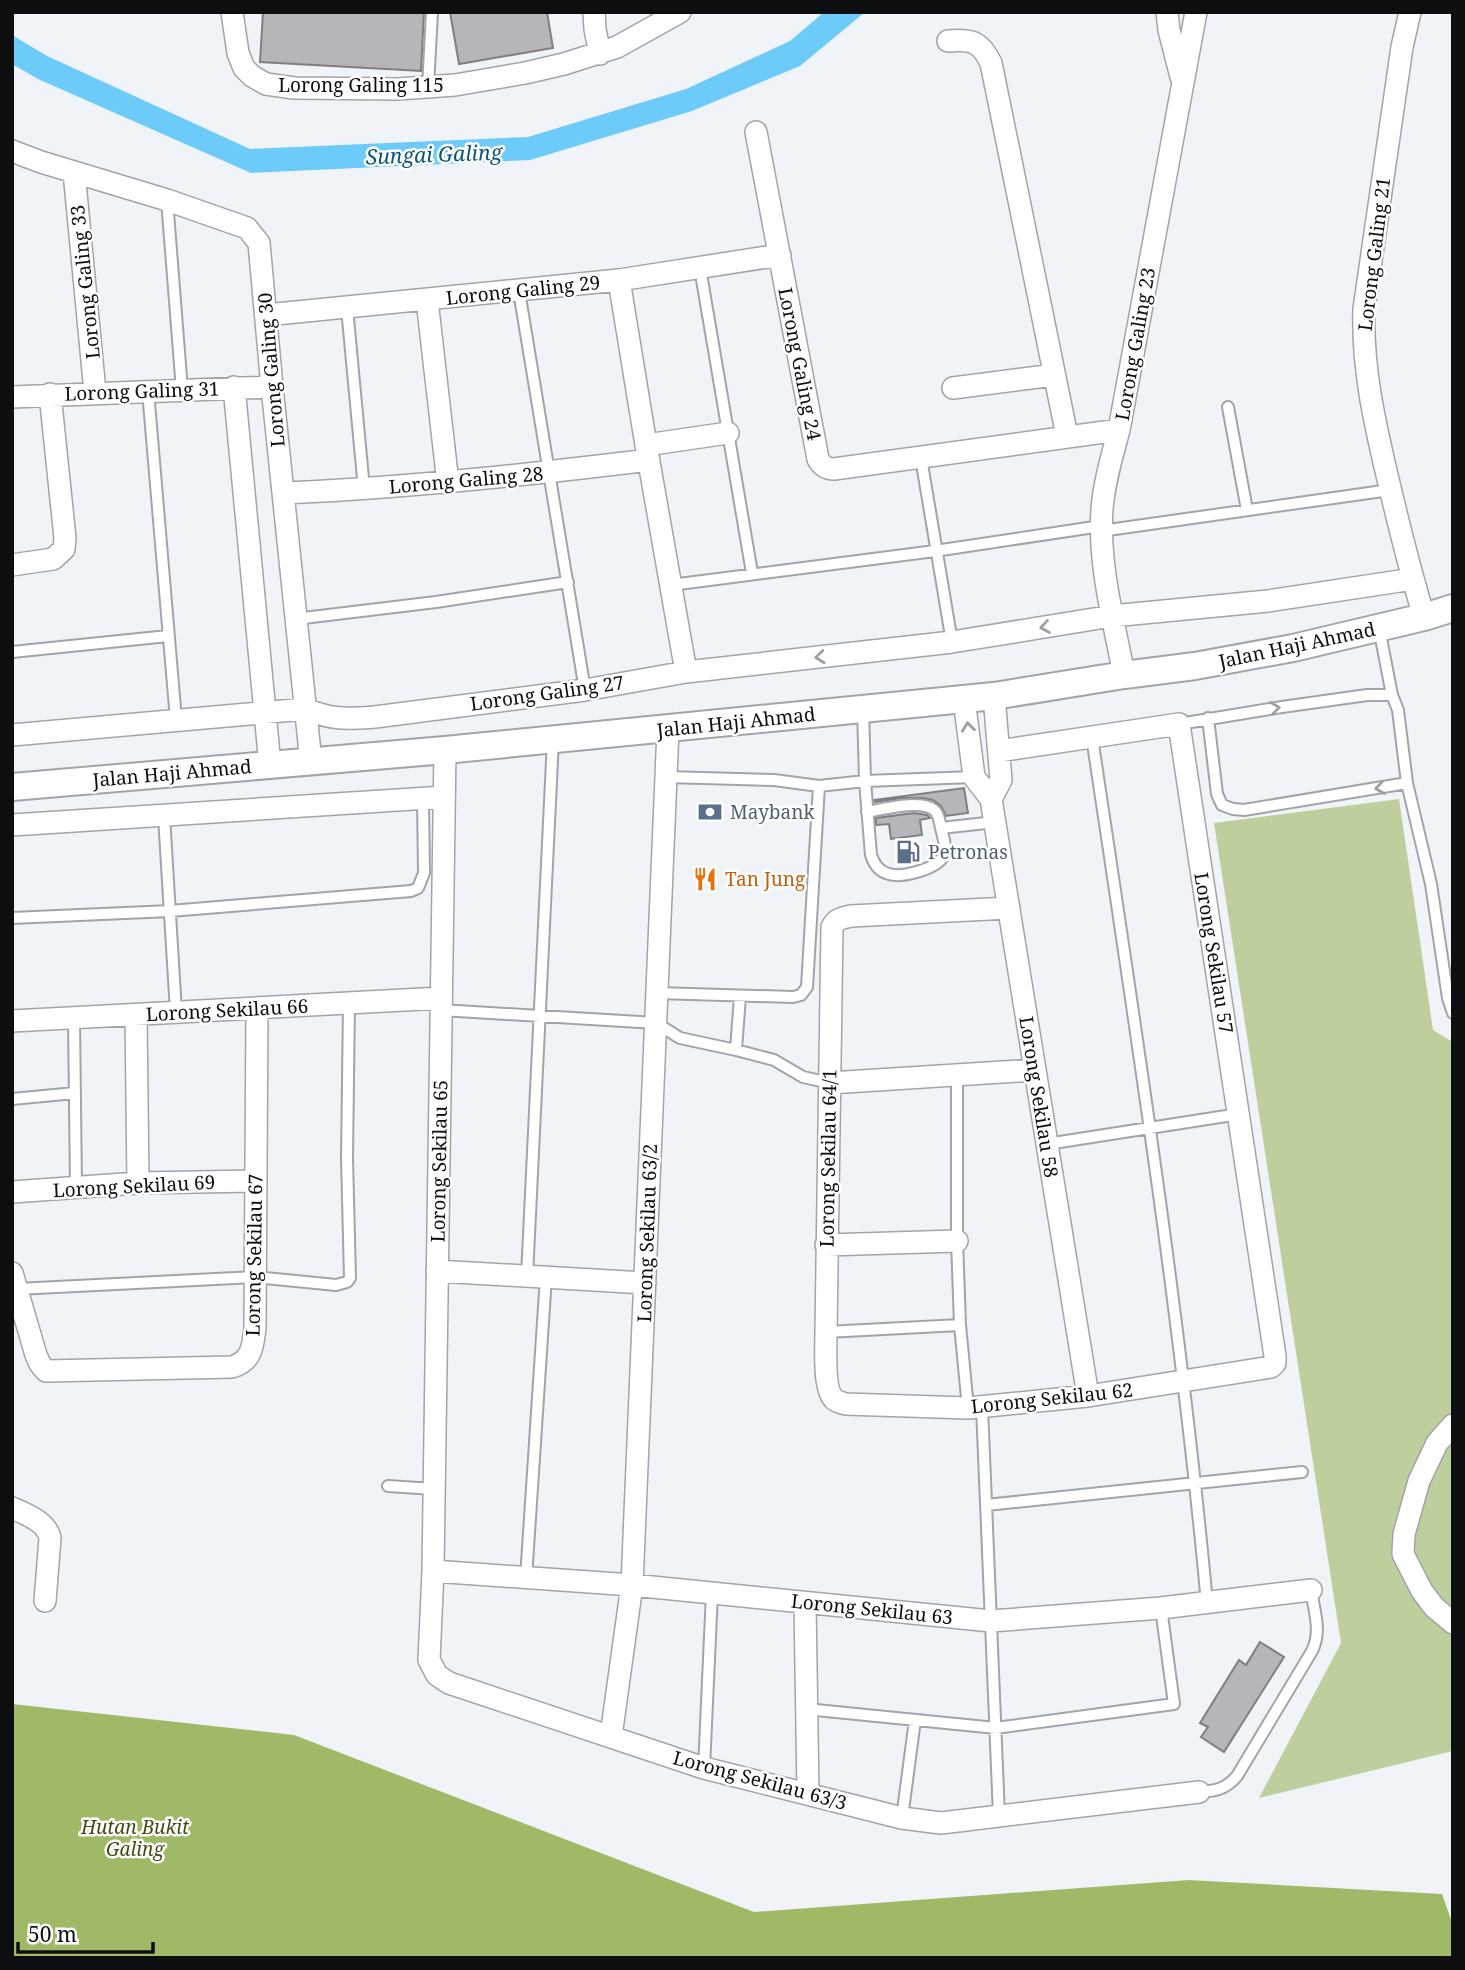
<svg xmlns="http://www.w3.org/2000/svg" width="1465" height="1970" viewBox="0 0 1465 1970" font-family="'Noto Serif',serif">
<style>
.green{fill:#becf9e}
.forest{fill:#a0b967}
.water{fill:#6ccbf9}
.building{fill:#b5b5ba;stroke:#7e7e83;stroke-width:2}
.lines{fill:none;stroke-linecap:round;stroke-linejoin:round}
.service-casing{stroke:#a1a5a9;stroke-width:14}
.minor-casing{stroke:#a1a5a9;stroke-width:24}
.tertiary-casing{stroke:#a1a5a9;stroke-width:30}
.service{stroke:#fff;stroke-width:10}
.minor{stroke:#fff;stroke-width:21}
.tertiary{stroke:#fff;stroke-width:26}
.oneway{stroke:#9e9f9f}
.labels{text-anchor:middle;stroke-width:5;stroke-linejoin:round;paint-order:stroke}
.street-label{font-size:19px;fill:#0d0e10;stroke:#fff}
.service-label{font-size:19px;fill:#4e5e75;stroke:#fff;text-anchor:start}
.food-label{font-size:19px;fill:#c56008;stroke:#fff;text-anchor:start}
.park-label{font-size:19px;font-style:italic;fill:#3d4d11;stroke:#fff}
.water-label{font-size:21px;font-style:italic;fill:#085776;stroke:#fff}
</style>
<rect width="100%" height="100%" fill="#f0f4f8"/>
<path class="green" d="M 1399,799 L 1433,1030 L 1453,1042 L 1453,1751 L 1259,1798 L 1341,1643 L 1214,823 Z"/>
<path class="forest" d="M 12,1704 L 294,1735 L 754,1912 L 1189,1880 L 1442,1894 L 1453,1925 L 1453,1958 L 12,1958 Z"/>
<path class="water" d="M 824,12 L 865,12 L 800,66 L 692,111 L 530,160 L 251,173 L 38,79 L 12,64 L 12,35 L 47,56 L 250,149 L 528,137 L 686,89 L 790,41 Z"/>
<path class="building" d="M 263,12 L 424,12 L 421,71 L 260,62 Z
M 450,12 L 547,12 L 553,48 L 459,64 Z
M 964,788 L 968,813 L 946,816 L 941,806 L 933,800 L 923,798 L 903,798 L 875,802 L 874,800 Z
M 914,813 L 927,815 L 930,818 L 920,820 L 922,835 L 891,839 L 889,824 L 876,825 L 876,818 Z
M 1260,1642 L 1284,1657 L 1224,1752 L 1201,1737 L 1208,1727 L 1200,1723 L 1239,1660 L 1246,1665 Z"/>
<g class="lines">
<g class="service-casing">
<path id="service" d="M 428,88 L 432,12
M 167,200 L 182,390
M 700,268 L 752,573
M 519,291 L 585,690
M 347,308 L 364,489
M 148,391 L 176,720
M 1228,407 L 1247,510
M 921,458 L 952,642
M 1101,531 L 1390,490
M 671,585 L 935,551 L 1101,526
M 295,619 L 436,602 L 568,582
M 12,652 L 168,636
M 863,708 L 865,781 L 974,777
M 1208,718 L 1217,794 L 1222,805 L 1233,809 L 1244,810 L 1407,783 L 1398,710 L 1392,695 L 1379,628
M 1179,724 L 1282,707 L 1367,695 L 1392,695
M 1092,737 C 1135,1025 1180,1312 1207,1603
M 1407,783 L 1431,884 L 1448,998 L 1453,1013
M 819,786 L 865,781 L 871,855 C 874,864 879,872 889,874 C 902,878 938,869 944,855 C 947,848 943,837 941,828 L 995,822
M 867,812 C 883,809 925,798 936,812 C 939,816 940,823 941,828
M 164,816 L 176,1012
M 12,918 L 170,911 L 411,891 L 418,888 L 424,873 L 423,799
M 657,993 L 793,997 L 801,995 L 807,987 L 819,786 L 774,780 L 666,777
M 441,1010 L 656,1023 L 680,1038 L 736,1050 L 774,1060 L 803,1077 L 830,1083
M 74,1018 L 76,1188
M 736,1050 L 740,996
M 957,1075 L 957,1241 L 960,1325 L 968,1408
M 12,1099 L 75,1093
M 1047,1144 L 1239,1114
M 527,1276 L 553,740
M 17,1289 L 255,1277 L 336,1285 L 347,1282 L 350,1278 L 347,1158 L 349,1003
M 826,1332 L 960,1325
M 982,1407 L 999,1816
M 388,1486 L 434,1489
M 986,1505 L 1302,1472
M 526,1578 L 546,1277
M 806,1709 L 996,1728 L 1174,1704 L 1161,1608
M 704,1768 L 712,1593
M 1199,1792 C 1216,1791 1226,1789 1237,1776 L 1312,1651 C 1322,1631 1314,1611 1311,1590
M 902,1818 L 915,1720"/>
</g>
<g class="minor-casing">
<path id="minor" d="M 232,12 L 238,53 L 244,68 L 252,76 L 266,84 L 294,88 L 398,89 L 455,85 L 525,73 L 564,64 L 617,47 L 680,12
M 594,12 L 595,29 L 600,54
M 1167,12 L 1169,30 L 1181,77
M 1410,12 L 1402,47 L 1364,309 C 1362,366 1374,420 1387,475 C 1398,522 1410,570 1424,617
M 948,41 C 972,39 980,41 991,63 L 1067,436
M 756,132 L 818,459 C 822,466 826,469 834,469 L 1119,430
M 12,151 L 41,162 L 167,200 L 247,228 L 259,243 L 272,387 L 311,762
M 74,172 L 95,392
M 619,280 L 646,445 L 686,672
M 427,300 L 448,483
M 266,315 L 619,280 L 780,255
M 234,387 L 270,765
M 953,388 L 1054,375
M 12,397 L 272,387
M 646,445 L 728,433
M 283,493 C 406,488 527,475 649,460
M 12,565 L 53,559 L 64,549 L 65,538 L 50,394
M 1124,675 C 1114,622 1098,564 1102,509 C 1104,483 1112,456 1119,430 L 1196,12
M 964,699 L 974,777 L 991,799 L 1088,1396
M 12,735 L 305,709 C 334,720 344,719 375,717 L 585,690 L 686,672 L 952,642 L 1112,616 L 1268,601 L 1413,579
M 445,750 L 433,1571 L 429,1660 L 437,1675 L 449,1683 L 704,1768 L 902,1818 L 941,1823 L 1199,1792
M 999,751 L 1179,724 L 1275,1356 L 1275,1363 L 1271,1367 L 1088,1396 L 968,1408 L 846,1404 C 845,1404 836,1401 835,1400 C 823,1391 826,1347 826,1332 L 832,927 C 836,919 842,918 851,916 L 1009,908
M 991,799 L 1001,780 L 994,696
M 12,825 L 444,797
M 136,1015 L 138,1183
M 12,1021 L 441,998
M 830,1083 L 1035,1070
M 12,1192 L 138,1183 L 255,1181
M 826,1245 L 957,1241
M 437,1271 L 645,1283
M 12,1273 L 36,1355 L 40,1364 L 46,1371 L 232,1367 C 252,1361 253,1346 255,1328 L 257,1008
M 1453,1425 L 1437,1443 L 1419,1481 L 1404,1534 L 1403,1554 L 1422,1591 L 1434,1607 L 1453,1623
M 12,1508 C 26,1514 47,1522 50,1538 L 45,1601
M 433,1571 L 632,1585 L 991,1621 L 1161,1608 L 1311,1590
M 805,1603 L 808,1794
M 611,1736 L 632,1585 L 668,729"/>
</g>
<g class="tertiary-casing">
<path id="tertiary" d="M 12,787 L 445,750 L 994,696 L 1124,675 L 1195,666 L 1293,648 L 1424,617 L 1453,608"/>
</g>
<use href="#service" class="service"/>
<use href="#minor" class="minor"/>
<use href="#tertiary" class="tertiary"/>
</g>
<defs><path id="oneway-chevron" d="M-2-3.5L2.5 0L-2 3.5" fill="none" stroke-width="1.6" stroke-linecap="round" stroke-linejoin="round" transform="scale(1.75)"/></defs>
<g class="oneway">
<use href="#oneway-chevron" transform="translate(1045 627) rotate(171)"/>
<use href="#oneway-chevron" transform="translate(820 657) rotate(174)"/>
<use href="#oneway-chevron" transform="translate(1275 708) rotate(-8)"/>
<use href="#oneway-chevron" transform="translate(968 727) rotate(-97)"/>
<use href="#oneway-chevron" transform="translate(1380 788) rotate(171)"/>
</g>
<defs>
<g id="bank-bare" transform="scale(1.89)"><path d="M-6-4H6V4H-6ZM0-2.3a2.3 2.3 0 1 0 0 4.6a2.3 2.3 0 1 0 0-4.6Z" fill="#5c6f8a" stroke="#fff" stroke-width="2.5" paint-order="stroke"/></g>
<g id="fuel-bare" transform="scale(1.89)"><path d="M-5.5-6h7V0h2V4h1.3V-2.5L3-4.5l.8-.8L6-3V5H2.5V1h-1V6h-7ZM-4.2-4.7v3.2H.2V-4.7Z" fill="#5c6f8a" stroke="#fff" stroke-width="2.5" paint-order="stroke"/></g>
<g id="restaurant-bare" transform="scale(1.89)"><path d="M-5-6h1v4h1v-4h1v4h1v-4h1v5L-1.5 .5V6h-2V.5L-5-1ZM5-6V6H3V1.5H1.5Q1.5-4 5-6Z" fill="#e8710a" stroke="#fff" stroke-width="2.5" paint-order="stroke"/></g>
</defs>
<g fill-rule="evenodd">
<use href="#bank-bare" x="710" y="812"/>
<use href="#fuel-bare" x="908" y="852"/>
<use href="#restaurant-bare" x="705" y="879"/>
</g>
<g class="labels">
<g class="street-label">
<text x="361" y="92">Lorong Galing 115</text>
<text transform="translate(1374 254) rotate(-83)" y="7">Lorong Galing 21</text>
<text transform="translate(85 282) rotate(-96)" y="7">Lorong Galing 33</text>
<text transform="translate(523 290) rotate(-6)" y="7">Lorong Galing 29</text>
<text transform="translate(1135 344) rotate(-80)" y="7">Lorong Galing 23</text>
<text transform="translate(800 364) rotate(79)" y="7">Lorong Galing 24</text>
<text transform="translate(271 370) rotate(-95)" y="7">Lorong Galing 30</text>
<text transform="translate(142 391) rotate(-2)" y="7">Lorong Galing 31</text>
<text transform="translate(466 480) rotate(-5)" y="7">Lorong Galing 28</text>
<text transform="translate(1297 645) rotate(-12)" y="7">Jalan Haji Ahmad</text>
<text transform="translate(547 693) rotate(-8)" y="7">Lorong Galing 27</text>
<text transform="translate(736 722) rotate(-6)" y="7">Jalan Haji Ahmad</text>
<text transform="translate(172 773) rotate(-5)" y="7">Jalan Haji Ahmad</text>
<text transform="translate(1214 953) rotate(81)" y="7">Lorong Sekilau 57</text>
<text transform="translate(227 1010) rotate(-3)" y="7">Lorong Sekilau 66</text>
<text transform="translate(1039 1097) rotate(81)" y="7">Lorong Sekilau 58</text>
<text transform="translate(828 1158) rotate(-89)" y="7">Lorong Sekilau 64/1</text>
<text transform="translate(439 1161) rotate(-89)" y="7">Lorong Sekilau 65</text>
<text transform="translate(134 1186) rotate(-3)" y="7">Lorong Sekilau 69</text>
<text transform="translate(647 1233) rotate(-88)" y="7">Lorong Sekilau 63/2</text>
<text transform="translate(254 1255) rotate(-89)" y="7">Lorong Sekilau 67</text>
<text transform="translate(1052 1398) rotate(-6)" y="7">Lorong Sekilau 62</text>
<text transform="translate(872 1609) rotate(6)" y="7">Lorong Sekilau 63</text>
<text transform="translate(760 1780) rotate(15)" y="7">Lorong Sekilau 63/3</text>
</g>
<g class="service-label">
<text x="730" y="819">Maybank</text>
<text x="928" y="859">Petronas</text>
</g>
<g class="food-label">
<text x="725" y="886">Tan Jung</text>
</g>
<g class="park-label">
<text x="135" y="1834">Hutan Bukit<tspan x="135" dy="22">Galing</tspan></text>
</g>
<g class="water-label">
<text transform="translate(434 155) rotate(-2)" y="7">Sungai Galing</text>
</g>
</g>
<rect width="1465" height="1970" fill="none" stroke="#0d0e10" stroke-width="28"/>
<path d="M18 1942v10h135v-10" fill="none" stroke="#0d0e10" stroke-width="3.5"/>
<text x="28" y="1942" font-size="21" fill="#0d0e10" stroke="#ffffff" stroke-width="5" paint-order="stroke">50 m</text>
</svg>
